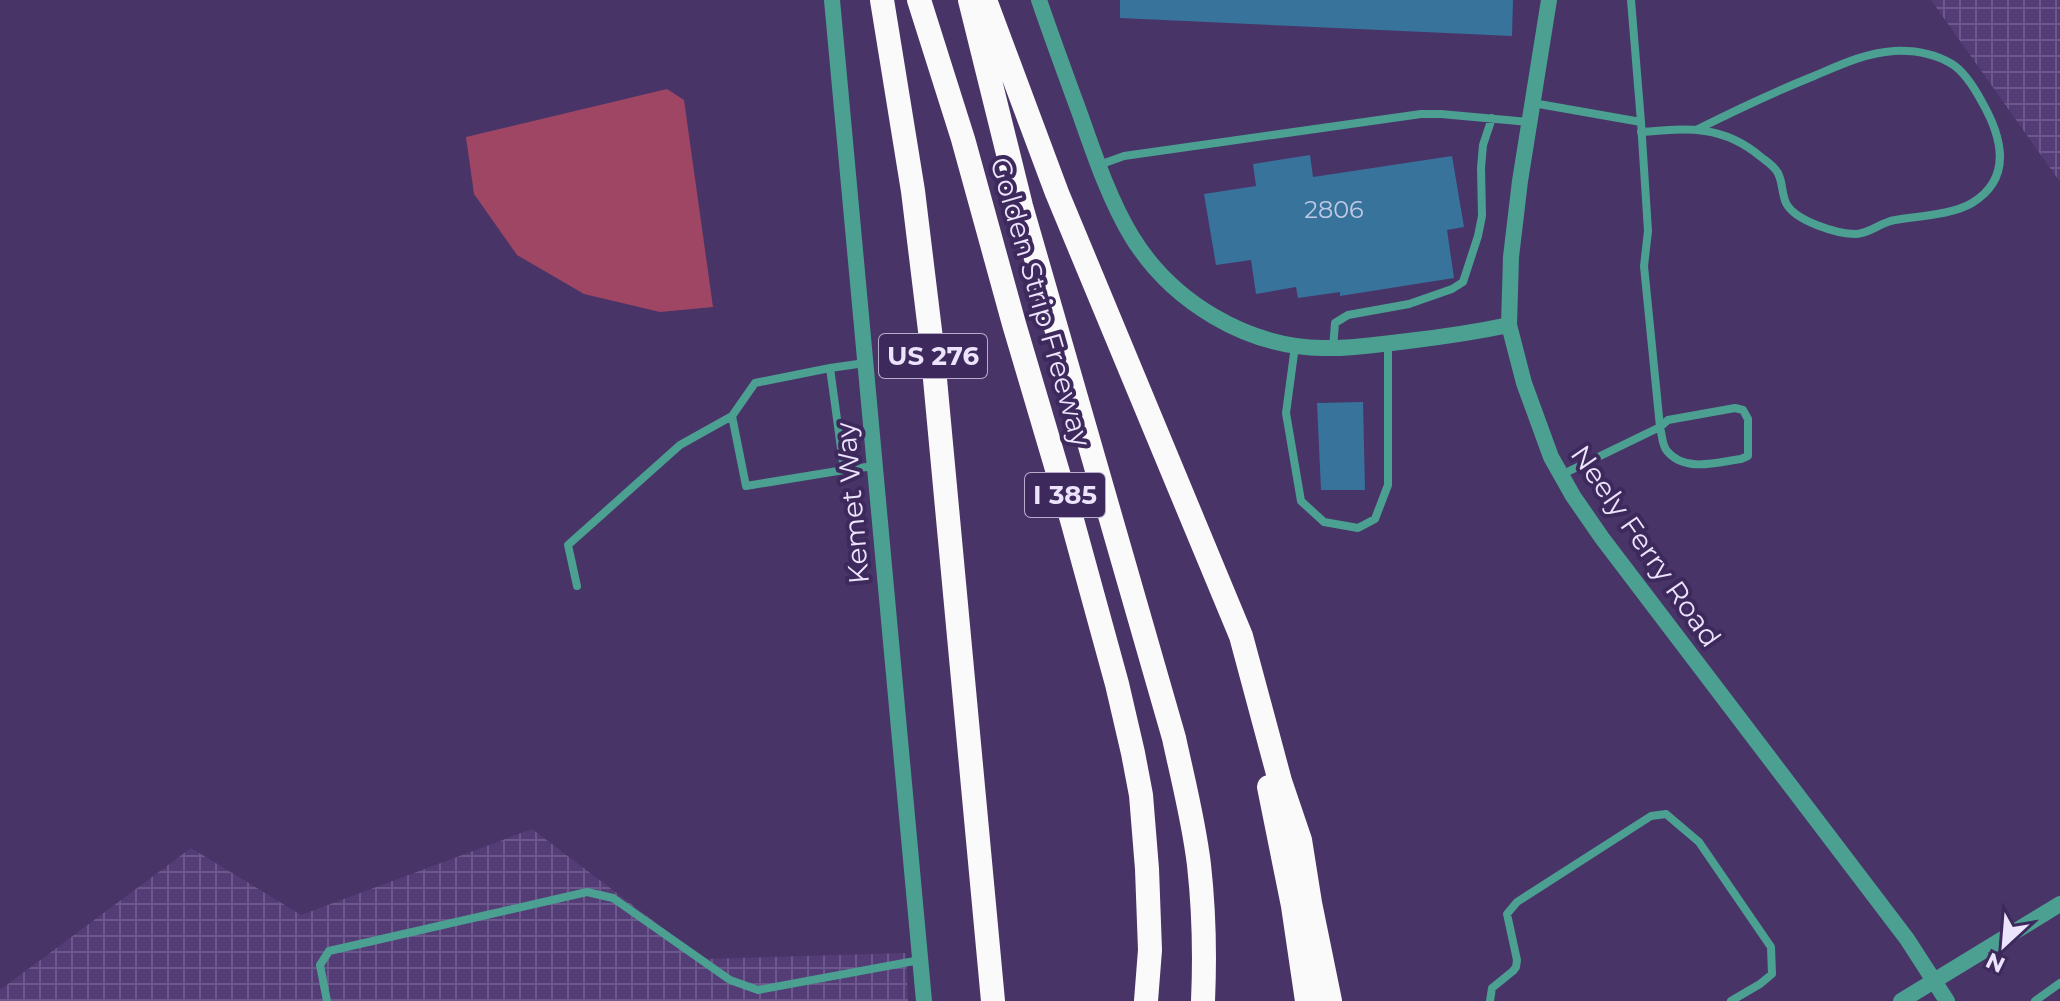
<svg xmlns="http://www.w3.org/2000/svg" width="2060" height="1001" viewBox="0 0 2060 1001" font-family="Montserrat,sans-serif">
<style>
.industrial{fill:url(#industrial-grid)}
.garden{fill:#9e4664}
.building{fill:#37739b}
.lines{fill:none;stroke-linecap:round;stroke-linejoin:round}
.service{stroke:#4ba091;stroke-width:8}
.minor{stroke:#4ba091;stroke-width:16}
.tertiary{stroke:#4ba091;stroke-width:16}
.motorway{stroke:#fafafa;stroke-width:24}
.labels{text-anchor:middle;stroke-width:8;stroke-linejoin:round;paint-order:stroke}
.number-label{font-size:24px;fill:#bfc8e4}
.shield{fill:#3e295d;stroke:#b8accd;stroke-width:2}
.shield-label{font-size:26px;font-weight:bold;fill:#ece4fd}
.street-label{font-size:28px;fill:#ece4fd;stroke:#3e295d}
</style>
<defs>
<pattern id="industrial-grid" width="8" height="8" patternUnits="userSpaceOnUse" patternTransform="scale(2)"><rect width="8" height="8" fill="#543c77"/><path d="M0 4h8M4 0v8" fill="none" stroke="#6d588b"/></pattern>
</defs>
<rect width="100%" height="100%" fill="#493468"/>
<path class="industrial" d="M 1931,0 L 2060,0 L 2060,182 Z
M 532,829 L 704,959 L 906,953 L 908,1001 L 0,1001 L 0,990 L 191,848 L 301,915 Z"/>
<path class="garden" d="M 667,89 L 684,100 L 713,307 L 660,312 L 584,294 L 517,255 L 474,194 L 466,137 Z"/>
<path class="building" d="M 1120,0 L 1513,0 L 1512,36 L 1120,18 Z
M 1310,155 L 1313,177 L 1452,156 L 1464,227 L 1447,230 L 1454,278 L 1340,296 L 1340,292 L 1298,298 L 1296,287 L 1256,294 L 1251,260 L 1216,265 L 1204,194 L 1256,186 L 1253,164 Z
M 1363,402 L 1365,490 L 1321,490 L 1317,403 Z"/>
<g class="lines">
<path class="service" d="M 1631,0 L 1641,122
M 1533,103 L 1641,122 L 1648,231 L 1644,266 L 1660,427 L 1561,475
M 1641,132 C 1689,128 1723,125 1761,157 C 1766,161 1771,164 1775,169 C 1783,177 1781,192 1786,203 C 1795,221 1837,234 1856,234 C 1869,234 1881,222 1895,220 C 1917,216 1952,215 1972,203 C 2013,178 2002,137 1982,102 C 1975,89 1965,72 1952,64 C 1935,54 1914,50 1894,51 C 1865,53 1840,65 1814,76 C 1774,92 1736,110 1698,129
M 1099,165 L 1124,156 L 1421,114 L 1441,114 L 1529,122
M 1295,346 L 1286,413 L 1301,501 L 1324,522 L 1358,528 L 1375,519 L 1388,485 L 1388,344
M 1333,348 L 1335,323 L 1348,315 L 1409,304 L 1452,289 L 1463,282 L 1478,236 L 1482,216 L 1481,168 L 1483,145 L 1492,118
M 865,363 L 830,368 L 844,470 L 874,466
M 1735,408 L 1743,410 L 1748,419 L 1748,456 L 1741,459 C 1718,462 1685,473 1667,451 C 1662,446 1662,434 1660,427 L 1668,420 Z
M 732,416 L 746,486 L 844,470
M 577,586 L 568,545 L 680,445 L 732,416 L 755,383 L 830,368
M 327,1001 L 320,965 L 329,951 L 587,892 L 613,898 L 730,980 L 758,990 L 920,960
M 1490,1001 L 1492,988 L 1513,971 L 1516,967 L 1517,960 L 1507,914 L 1517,902 L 1651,816 L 1666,814 L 1699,842 L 1771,947 L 1772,974 L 1760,984 L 1731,1001
M 2035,1001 L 2060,983"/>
<path class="minor" d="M 1039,0 C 1052,38 1066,76 1080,114 C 1094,154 1110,201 1132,237 C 1172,302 1247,347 1323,348 C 1352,349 1380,344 1408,341 C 1442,337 1476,332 1509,325"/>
<path class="tertiary" d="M 832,0 L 924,1001
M 1549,0 L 1520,181 L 1511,257 L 1509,325 L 1524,383 L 1551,457 L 1573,496 L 1602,538 L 1907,939 L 1947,1001
M 1901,1001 L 2060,904"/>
<path class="motorway" d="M 882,0 L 913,191 L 932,347 L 993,1001
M 919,0 L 963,139 L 1014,324 L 1072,520 L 1117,684 L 1133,753 L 1141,795 L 1147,869 L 1150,950 L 1146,1001
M 970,0 L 1021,206 L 1174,738 C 1183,780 1194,822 1199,865 C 1204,910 1205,956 1203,1001
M 985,0 L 1057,193 L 1241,636 L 1280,781 L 1300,840 L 1310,903 L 1330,1001
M 1269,787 L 1293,906 L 1307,1001"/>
</g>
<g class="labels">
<g class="number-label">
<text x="1334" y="218">2806</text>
</g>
<g class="shield">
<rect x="879" y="334" width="108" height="44" rx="6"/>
<rect x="1025" y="473" width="80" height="44" rx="6"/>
</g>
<g class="shield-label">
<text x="933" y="365">US 276</text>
<text x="1065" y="504">I 385</text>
</g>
<g class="street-label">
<text transform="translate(1041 302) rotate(74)" y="10">Golden Strip Freeway</text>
<text transform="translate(852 503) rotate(-95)" y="10">Kemet Way</text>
<text transform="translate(1646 546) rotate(55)" y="10">Neely Ferry Road</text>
</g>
</g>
<g transform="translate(2004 945) rotate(206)" stroke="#3e295d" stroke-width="6" paint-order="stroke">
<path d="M0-6L14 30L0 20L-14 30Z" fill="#ece4fd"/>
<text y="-12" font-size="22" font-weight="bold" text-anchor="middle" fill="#ece4fd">N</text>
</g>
</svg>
